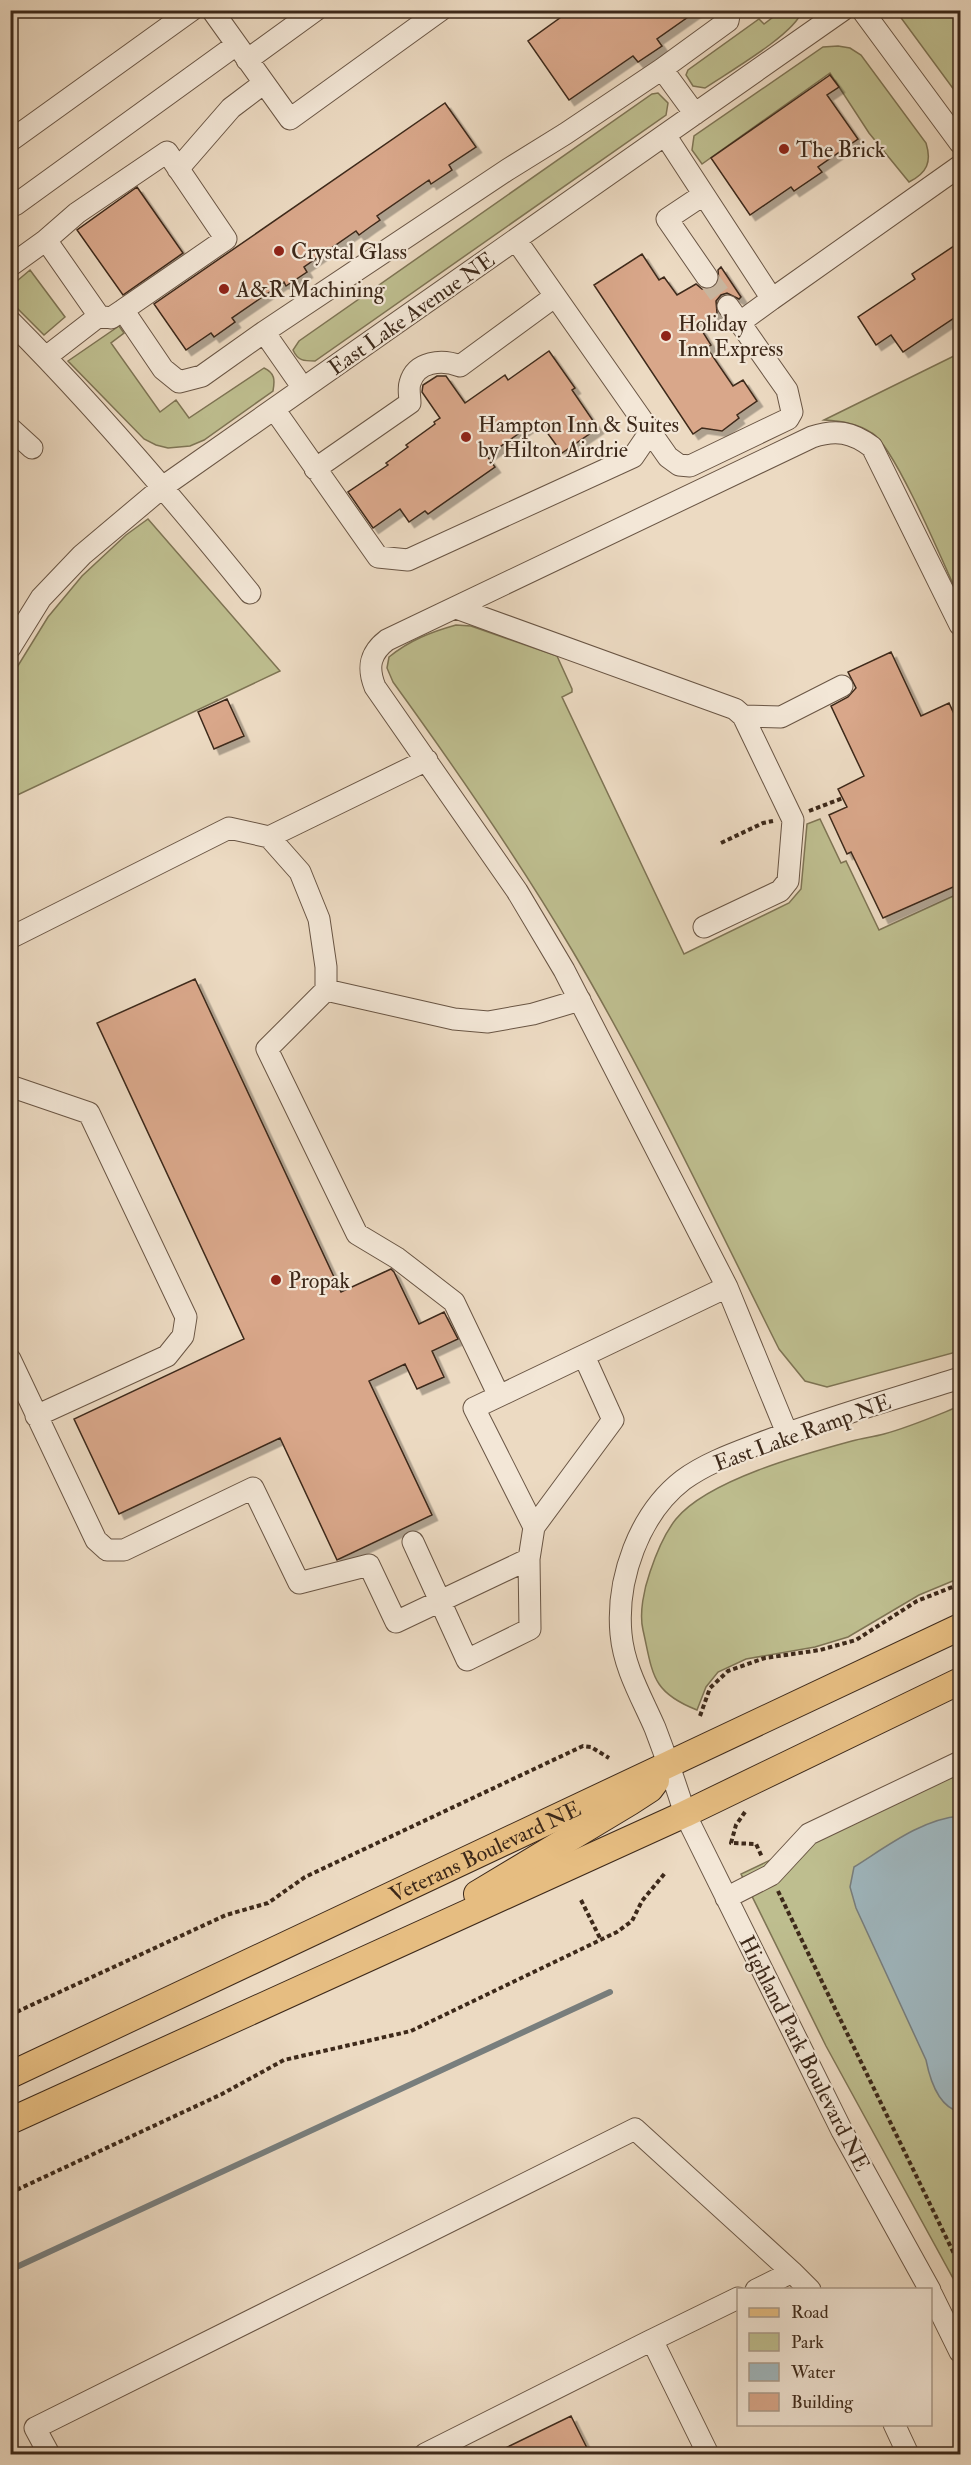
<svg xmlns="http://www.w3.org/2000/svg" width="971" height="2465" viewBox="0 0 971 2465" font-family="'IM FELL Double Pica',serif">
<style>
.green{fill:#bebe8f;stroke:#7e7454;stroke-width:1.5}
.water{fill:#9fb7bf;stroke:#787e7d;stroke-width:1.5}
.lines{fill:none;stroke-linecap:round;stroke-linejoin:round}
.stream{stroke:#787e7d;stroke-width:6}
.building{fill:#d9a78a;stroke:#3d291a;stroke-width:1.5;filter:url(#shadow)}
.minor-tunnel{stroke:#c9b7a0;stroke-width:21;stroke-dasharray:21 10;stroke-linecap:butt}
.minor-casing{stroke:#695544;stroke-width:23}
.major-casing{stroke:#3d291a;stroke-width:28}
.path{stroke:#3d291a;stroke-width:4;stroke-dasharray:4.5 3;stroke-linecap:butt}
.minor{stroke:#f3e7d7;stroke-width:21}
.major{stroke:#e6bd81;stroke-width:26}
.poi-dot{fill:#8f2418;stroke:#f3e7d7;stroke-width:2}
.labels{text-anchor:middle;stroke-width:4.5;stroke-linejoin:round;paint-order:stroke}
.poi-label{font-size:22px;fill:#3d291a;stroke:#f3e7d7;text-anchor:start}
.street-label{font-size:22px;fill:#3d291a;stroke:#f3e7d7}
</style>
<defs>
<filter id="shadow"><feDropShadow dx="5.5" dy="5.5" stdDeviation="0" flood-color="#0004"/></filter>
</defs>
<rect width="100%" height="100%" fill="#ecdac2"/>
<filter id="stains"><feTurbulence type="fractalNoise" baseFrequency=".00333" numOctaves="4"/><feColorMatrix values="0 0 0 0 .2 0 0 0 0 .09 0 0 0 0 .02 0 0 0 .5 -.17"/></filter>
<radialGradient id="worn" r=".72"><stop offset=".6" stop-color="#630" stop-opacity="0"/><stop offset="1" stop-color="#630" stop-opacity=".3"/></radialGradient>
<path class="green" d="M 778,11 L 802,11 C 795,34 727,73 705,88 L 693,86 L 686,75 L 688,70 L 759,19 L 764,24 L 777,14 Z
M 896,11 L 954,11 L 960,21 L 960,98 Z
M 838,46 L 850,48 L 861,55 L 926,143 C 932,162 927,173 909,182 L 869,133 L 830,73 L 702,164 L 692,150 L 694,136 L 823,47 Z
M 658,93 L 668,103 L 666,115 L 315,361 C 304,361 298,361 293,350 L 299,341 L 652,94 Z
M 30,270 L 65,317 L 44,335 L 11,302 L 11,286 Z
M 119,326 L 124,333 L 111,343 L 160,412 L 176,400 L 189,418 L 264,368 C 275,373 275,380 273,391 L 204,440 L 190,446 L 168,448 L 156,445 L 144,439 L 68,361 Z
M 960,353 L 960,600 C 946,569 895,447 872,433 C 857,423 841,421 824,420 Z
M 148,519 L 280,671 L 11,798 L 11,677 L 48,617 L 82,576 L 126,535 Z
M 456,625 L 471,626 L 557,656 L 572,689 L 572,692 L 562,697 L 684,954 L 789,903 L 801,889 L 807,824 L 820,819 L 841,863 L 846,861 L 879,930 L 960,893 L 960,1351 L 827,1387 L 805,1381 L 779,1349 C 712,1215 648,1079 572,950 C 517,857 456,769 393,682 L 387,668 L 389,657 C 410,640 431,632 456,625 Z
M 960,1406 L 960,1578 L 919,1595 L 848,1637 L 815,1647 L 746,1659 L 718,1672 L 706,1687 L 697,1710 C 651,1692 653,1674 643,1630 C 639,1613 644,1589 650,1572 C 656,1554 664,1534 676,1519 C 708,1480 804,1454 852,1441 C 863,1438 873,1437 884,1434 C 910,1427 935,1416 960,1406 Z
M 960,1770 L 960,2291 L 826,2046 L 741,1874 Z"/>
<path class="water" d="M 960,1816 L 960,2112 C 938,2107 930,2080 926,2060 L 856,1908 L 850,1887 L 854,1867 C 886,1847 922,1819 960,1816 Z"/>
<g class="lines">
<path class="stream" d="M 10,2270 L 610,1992"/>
</g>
<path class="building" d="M 571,10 L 698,10 L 657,39 L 662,46 L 638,62 L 633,56 L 569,100 L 528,41 Z
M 830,75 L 839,87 L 827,95 L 858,139 L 818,167 L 822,172 L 794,191 L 791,187 L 750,215 L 711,158 Z
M 445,103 L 476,147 L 449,165 L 452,170 L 431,184 L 429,180 L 377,216 L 380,220 L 370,227 L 359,235 L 356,231 L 304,267 L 307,272 L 286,286 L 284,282 L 232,318 L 235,322 L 214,337 L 211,333 L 186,350 L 154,304 Z
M 137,187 L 183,253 L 123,295 L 77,230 Z
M 960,242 L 960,314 L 903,352 L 891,335 L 876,345 L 858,317 L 915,279 L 912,274 Z
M 642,254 L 659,280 L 664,277 L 677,295 L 696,284 L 702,289 L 714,288 L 719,282 L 718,270 L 721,267 L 741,297 L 739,299 L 727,293 L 721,295 L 716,301 L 717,313 L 699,326 L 711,345 L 707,348 L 733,386 L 743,380 L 757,401 L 737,415 L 739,418 L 722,431 L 702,428 L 693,434 L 594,285 Z
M 549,351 L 575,388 L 572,390 L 598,428 L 562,453 L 538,420 L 487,456 L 495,467 L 428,514 L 425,511 L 409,522 L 400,509 L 373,528 L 348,492 L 388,465 L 386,463 L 408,447 L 406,445 L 435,424 L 434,422 L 440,418 L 422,392 L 423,385 L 437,376 L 446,376 L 465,403 L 505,375 L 508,380 Z
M 891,652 L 921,716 L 949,703 L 960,727 L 960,884 L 883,918 L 851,852 L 847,854 L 829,815 L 847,807 L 838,789 L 864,776 L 831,706 L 848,697 L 856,688 L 848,672 Z
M 227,699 L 244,736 L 214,749 L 198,712 Z
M 195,979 L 341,1292 L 391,1269 L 394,1272 L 419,1324 L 444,1312 L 458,1339 L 432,1351 L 444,1377 L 417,1389 L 405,1364 L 369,1381 L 432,1515 L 337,1560 L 280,1438 L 119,1514 L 74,1419 L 244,1339 L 97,1023 Z
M 571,2416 L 590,2454 L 493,2454 Z"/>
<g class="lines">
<path class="minor-tunnel" d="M 707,277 L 728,306"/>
<g class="minor-casing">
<path id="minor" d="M 212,10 L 290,119 L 441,10
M 862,10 L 960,143
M 247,60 L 316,10
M 662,69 L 695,114
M 665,135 L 772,299 L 960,166
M 10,141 L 192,10
M 178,169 L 231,108 L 264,83
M 703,195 L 667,219 L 707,277
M 10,198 L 15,205 L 236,45
M 46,240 L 77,213 L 167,152 L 226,239 L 123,310
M 516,240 L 668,457 L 679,465 L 690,466 L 788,419 L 792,412 L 787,390 L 728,306
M 10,266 L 46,240 L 99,316 L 111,318 L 123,310 L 163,369 L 179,382 L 202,376 L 264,332 L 507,170 L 565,134 L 662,69 L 728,21 L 730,10
M 10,321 C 96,407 174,499 250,593
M 739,323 L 772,299
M 264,332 L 303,388
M 46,357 L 99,316
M 274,409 L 378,557 L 408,560 L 633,457 L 650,432
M 10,428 L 32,448
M 315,469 L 410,403 C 410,396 408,389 410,383 C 416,361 442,359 460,366 L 554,297
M 456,608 L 735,709 L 743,716 L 793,820 L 788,881 L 780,891 L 704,927
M 10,648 L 41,598 L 82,555 L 164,486 L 843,10
M 743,716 L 781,717 L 842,686
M 269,837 L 427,760
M 10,938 L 229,828 L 269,837 L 300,872 L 319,919 L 326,967 L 326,990
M 10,1086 L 89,1113 L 186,1317 L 183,1336 L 167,1356 L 36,1416
M 584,1356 L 613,1420 L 534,1527 L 474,1408 L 727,1287
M 10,1359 L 96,1540 L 107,1550 L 124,1550 L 253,1488 L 299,1583 L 369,1565 L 396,1622 L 529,1559
M 499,1396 L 454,1302 L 397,1258 L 357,1234 L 267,1049 L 326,990 L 454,1019 L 488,1022 L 533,1014 L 580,1000
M 787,1433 L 727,1287 L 564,970 L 517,891 L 375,687 C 367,667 370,653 387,640 L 812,437 C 836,429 852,432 872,447 L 960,625
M 413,1542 L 467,1660 L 530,1629 L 529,1559 L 534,1527
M 726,1898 L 771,1875 L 809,1834 L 960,1762
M 756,2290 L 792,2272 L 810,2290
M 930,2290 L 842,2131 L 685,1814 C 676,1785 666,1757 655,1728 C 642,1698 624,1668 621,1634 C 616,1579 639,1514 683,1480 C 706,1463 735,1453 761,1443 C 826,1418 894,1399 960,1378
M 930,2291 L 960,2352
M 652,2340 L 738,2298
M 894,2424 L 908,2454
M 49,2454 L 35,2428 L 635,2129 L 792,2272
M 425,2454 L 652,2340 L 708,2454"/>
</g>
<g class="major-casing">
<g id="major">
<path d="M 477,1894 L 630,1802 L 650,1789 L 656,1781"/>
<path id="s1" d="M 10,2075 L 960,1627"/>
<path d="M 10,2121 L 685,1814 L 960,1681"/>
</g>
</g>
<path class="path" d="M 809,811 L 843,798
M 721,843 L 763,823 L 773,821
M 700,1716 L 710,1688 L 728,1671 L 765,1658 L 820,1650 L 856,1640 L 917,1601 L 960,1584
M 745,1812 L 736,1825 L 731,1843 L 756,1844 L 762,1857
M 778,1891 L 960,2266
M 581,1900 L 601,1940
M 10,2015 L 226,1915 L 268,1903 L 305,1877 L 583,1746 L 591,1747 L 609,1758
M 10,2193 L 222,2094 L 284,2060 L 411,2031 L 617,1932 L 632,1921 L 642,1901 L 665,1873"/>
<use href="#minor" class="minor"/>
<use href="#major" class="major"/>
</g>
<g class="poi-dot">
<circle cx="784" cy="149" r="6"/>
<circle cx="279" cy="251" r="6"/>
<circle cx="224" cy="289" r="6"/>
<circle cx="666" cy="336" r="6"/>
<circle cx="466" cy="437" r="6"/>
<circle cx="276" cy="1280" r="6"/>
</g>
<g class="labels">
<g class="poi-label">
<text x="796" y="157">The Brick</text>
<text x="291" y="259">Crystal Glass</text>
<text x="236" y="297">A&amp;R Machining</text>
<text x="678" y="331">Holiday<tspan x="678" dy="25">Inn Express</tspan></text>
<text x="478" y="432">Hampton Inn &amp; Suites<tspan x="478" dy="25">by Hilton Airdrie</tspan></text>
<text x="288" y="1288">Propak</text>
</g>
<g class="street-label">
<text transform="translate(411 313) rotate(-35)" y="8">East Lake Avenue NE</text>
<text transform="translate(802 1432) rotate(-20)" y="8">East Lake Ramp NE</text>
<text dy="8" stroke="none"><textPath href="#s1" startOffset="525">Veterans Boulevard NE</textPath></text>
<text transform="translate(805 2053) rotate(63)" y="8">Highland Park Boulevard NE</text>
</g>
</g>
<rect width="971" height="2465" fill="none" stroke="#ecdac2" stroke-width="36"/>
<rect x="12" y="12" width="947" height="2441" fill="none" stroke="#3d291a" stroke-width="3"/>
<rect x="18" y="18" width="935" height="2429" fill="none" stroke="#3d291a" stroke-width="1.5"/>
<rect x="737" y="2288" width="195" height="138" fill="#f3e7d7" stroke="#aa9b8b" stroke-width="1.5"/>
<rect x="749" y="2308" width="30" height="9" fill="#e6bd81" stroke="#aa9b8b" stroke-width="1.5"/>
<text x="791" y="2318" font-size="18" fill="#3d291a">Road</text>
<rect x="749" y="2333" width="30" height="18" fill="#bebe8f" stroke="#aa9b8b" stroke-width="1.5"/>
<text x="791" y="2348" font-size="18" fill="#3d291a">Park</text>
<rect x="749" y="2363" width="30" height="18" fill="#9fb7bf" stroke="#aa9b8b" stroke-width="1.5"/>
<text x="791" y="2378" font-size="18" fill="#3d291a">Water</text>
<rect x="749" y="2393" width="30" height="18" fill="#d9a78a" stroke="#aa9b8b" stroke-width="1.5"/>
<text x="791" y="2408" font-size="18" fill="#3d291a">Building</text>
<rect width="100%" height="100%" filter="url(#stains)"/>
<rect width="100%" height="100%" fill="url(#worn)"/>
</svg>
